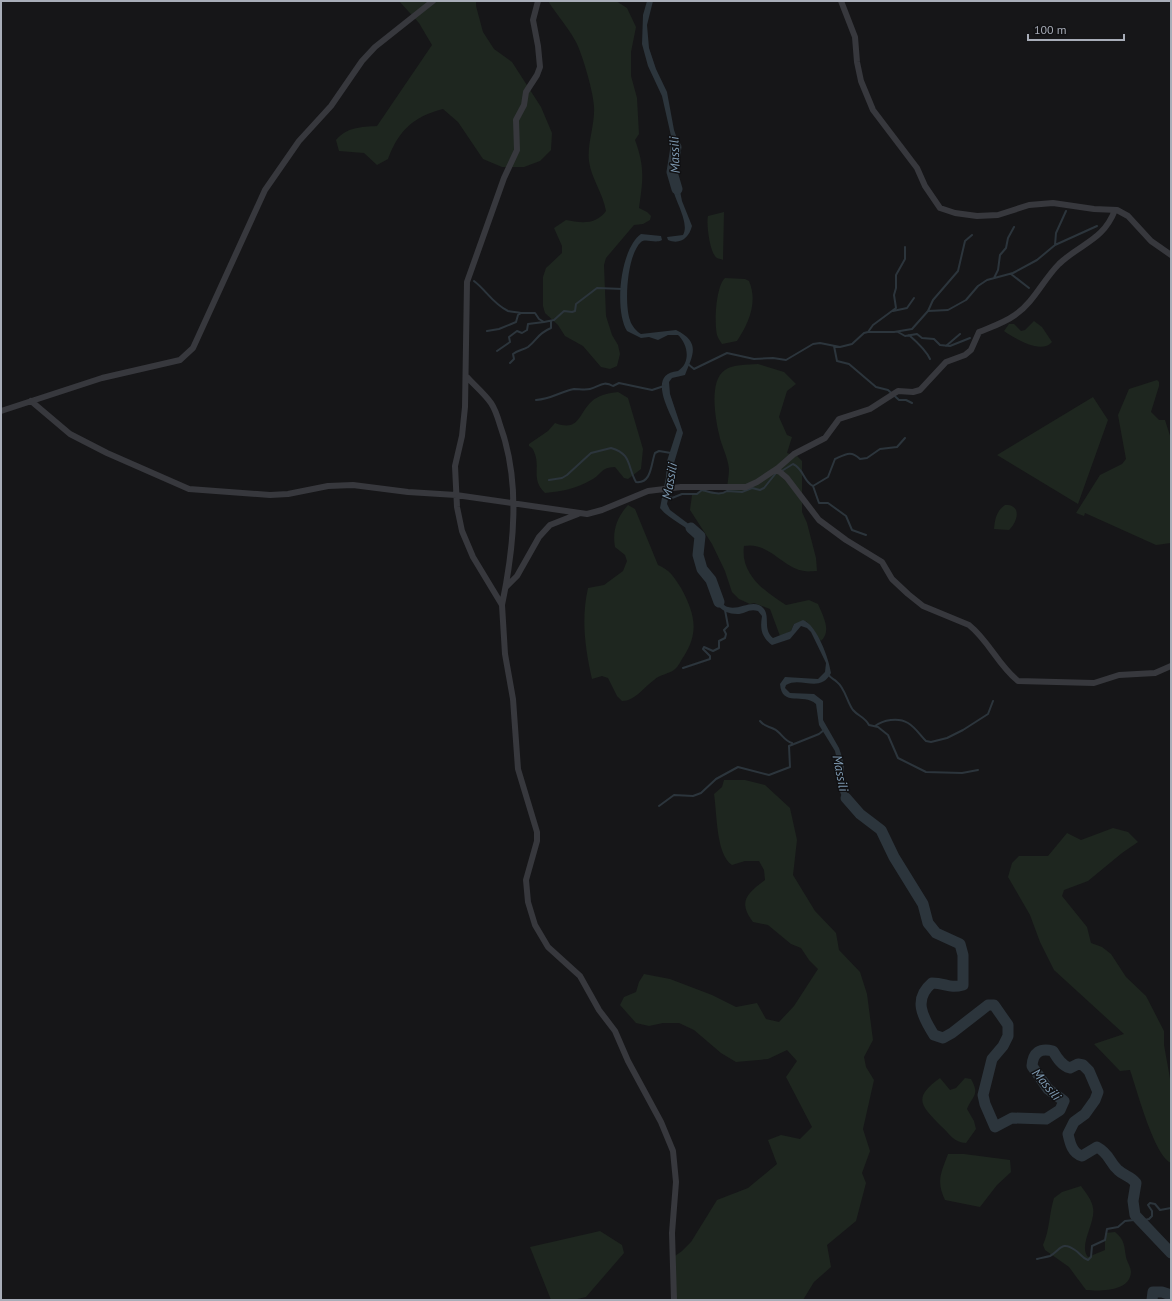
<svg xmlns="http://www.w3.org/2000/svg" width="1172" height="1301" viewBox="0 0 1172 1301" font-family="'PT Sans',sans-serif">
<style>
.green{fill:#1e261f}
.water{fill:#2c353c}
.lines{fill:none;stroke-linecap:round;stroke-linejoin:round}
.stream{stroke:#2c353c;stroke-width:2}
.river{stroke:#2c353c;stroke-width:11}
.minor{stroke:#37383d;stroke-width:6}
.labels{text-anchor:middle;stroke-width:3;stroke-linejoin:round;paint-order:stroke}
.water-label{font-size:13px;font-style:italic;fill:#7f9bb3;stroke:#111113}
</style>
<rect width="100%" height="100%" fill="#161618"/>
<path class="green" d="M 399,1 L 476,1 L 476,6 L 483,32 L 494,49 L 512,62 L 541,107 L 552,133 L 551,150 L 540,161 L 524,167 L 502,167 L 483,159 L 458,122 L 443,109 C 413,117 399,130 388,159 L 377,165 L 364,153 L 339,151 L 336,140 C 347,127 361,127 377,126 L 432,45 L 419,23 Z
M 548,1 L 616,1 L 627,8 L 636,27 L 631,52 L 631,76 L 637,98 L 639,134 L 635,140 C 645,167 643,180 639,208 L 647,212 L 651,216 L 650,220 L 643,224 L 634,225 L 606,258 L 604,265 L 606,316 L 612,335 L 618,345 L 620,354 L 617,366 L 610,369 L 601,367 L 583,346 L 565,336 L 558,325 L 545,313 L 543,306 L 543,277 L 546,268 L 562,253 L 562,246 L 554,228 L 566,220 C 581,223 596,225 606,211 C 603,193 591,178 589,161 C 587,143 595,125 594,107 C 594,94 582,53 576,42 C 568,27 557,15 548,1 Z
M 724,212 L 723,260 C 723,259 718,259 717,258 C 710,254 706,224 708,216 Z
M 725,278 L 745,279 L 749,281 C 758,302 749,323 737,341 L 722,344 C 720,341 718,338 717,335 C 714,322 716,286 725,278 Z
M 1034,321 L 1042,327 L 1052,342 C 1041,355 1014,338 1004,331 L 1009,324 L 1014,324 L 1021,331 L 1025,330 Z
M 758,364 L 784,372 L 796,384 L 787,391 L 779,417 L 787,435 L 792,437 L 787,453 L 797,456 L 802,461 L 802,512 L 807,523 L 816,558 L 817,571 C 813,571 808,572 804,571 C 783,568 768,541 744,546 C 740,574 765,592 786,605 L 809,600 L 818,604 C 823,616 832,631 821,641 L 806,621 L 794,624 L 791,631 L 780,636 L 770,609 L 754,603 L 750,604 L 739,599 L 732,592 L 725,571 L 712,544 L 690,510 L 692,495 L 702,490 L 713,493 L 724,493 L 727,491 C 727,484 729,476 729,469 C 728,457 721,445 719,434 C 715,417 709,380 725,370 C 733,364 747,365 758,364 Z
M 1157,380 L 1159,382 L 1159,386 L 1151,412 L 1159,420 L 1165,420 L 1171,439 L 1171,543 L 1156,545 L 1085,513 L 1084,516 L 1076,513 L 1100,475 L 1122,464 L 1126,459 L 1118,415 L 1129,389 Z
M 618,392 L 628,398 L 643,449 L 641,469 L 628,479 L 624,478 L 615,467 C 599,468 603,474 591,480 C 576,489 562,491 545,493 C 529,478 543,465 532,448 L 529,446 L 529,444 L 548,431 L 555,423 C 579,432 578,415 591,402 C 598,395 609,393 618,392 Z
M 1093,397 L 1108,420 L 1078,504 L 997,455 Z
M 628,505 L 635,509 L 658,565 C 670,570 674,577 681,588 C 694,612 700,631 684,656 C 681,660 679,666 675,669 C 670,674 660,674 654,680 C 644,687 635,701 622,701 L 617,696 L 608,678 L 602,676 L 592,679 C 585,648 581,619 588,588 L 604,585 L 623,571 L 627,561 L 625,555 L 615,547 C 612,531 617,517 628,505 Z
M 1005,505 C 1022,504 1018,522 1009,530 L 994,529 C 995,520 996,511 1005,505 Z
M 724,780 L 745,780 L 765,785 L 790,808 L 797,840 L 793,875 L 815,911 L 836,933 L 839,950 L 860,972 L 867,994 L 873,1040 L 864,1057 L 866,1067 L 874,1080 L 863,1129 L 870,1151 L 862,1173 L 866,1183 L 856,1221 L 827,1245 L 831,1267 L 814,1282 L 803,1300 L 674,1300 L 672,1258 L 682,1251 L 691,1242 L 717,1200 L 748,1188 L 777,1164 L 768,1140 L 781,1135 L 800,1139 L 812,1127 L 786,1077 L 797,1061 L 787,1050 L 768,1059 L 736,1062 L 721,1053 L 694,1030 L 679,1023 L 663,1023 L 649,1026 L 636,1023 L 620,1005 L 624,997 L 636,992 L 639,982 L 644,974 L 670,979 L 712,995 L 736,1007 L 757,1003 L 766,1019 L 779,1022 L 794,1006 L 818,969 L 809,960 L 801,948 L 791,944 L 768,925 L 753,922 C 737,901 748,893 765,880 L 764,870 L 759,861 L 745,861 L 732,865 C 716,855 717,813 714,794 L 722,787 Z
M 1113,828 L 1128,832 L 1138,842 L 1122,853 L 1088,881 L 1064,890 L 1062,896 L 1087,927 L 1091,943 L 1102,947 L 1111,954 L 1126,977 L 1146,996 L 1164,1031 L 1164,1045 L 1171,1084 L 1171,1163 C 1154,1155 1137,1090 1130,1070 L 1120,1071 L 1094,1044 L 1124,1034 L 1054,970 L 1040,942 L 1030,915 L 1008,877 L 1012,863 L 1019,856 L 1048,856 L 1067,833 L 1081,840 Z
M 940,1078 L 950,1090 L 956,1088 L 965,1078 L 971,1079 C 980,1095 973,1095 967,1109 L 974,1121 L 976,1129 L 966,1143 C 954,1143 949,1133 941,1126 C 921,1106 912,1098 940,1078 Z
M 948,1154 L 964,1154 L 1010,1160 L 1011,1172 L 997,1185 L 980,1207 L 945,1200 C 936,1181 941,1173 948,1154 Z
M 1081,1186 C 1086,1193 1092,1200 1093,1208 C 1096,1222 1078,1246 1088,1257 L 1105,1250 L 1105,1233 L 1115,1232 C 1125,1240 1124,1246 1126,1257 C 1127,1262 1131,1267 1131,1272 C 1130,1292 1100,1291 1086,1290 L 1069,1267 L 1045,1250 L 1043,1245 C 1050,1229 1049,1214 1054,1198 L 1062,1192 Z
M 600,1231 L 622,1245 L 624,1253 L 586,1297 L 573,1300 L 551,1300 L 530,1247 Z"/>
<path class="water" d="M 647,1 L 653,1 L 647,25 L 649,48 L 656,69 L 667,92 L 674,130 L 680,147 L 674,162 L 672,161 L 674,149 L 662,96 L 648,66 L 642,44 L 643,15 Z
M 674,174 L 677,176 L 682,201 L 692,226 C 689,238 680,245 668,240 L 667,237 L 683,235 C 691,221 670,195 671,177 Z
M 641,234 L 661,236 L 662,240 C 655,244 646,238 641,242 C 627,255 624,303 630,320 C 631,325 637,332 641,334 L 676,330 C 701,342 693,355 685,375 L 672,378 L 669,382 L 670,394 L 683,433 L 671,473 L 671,484 L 667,504 L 670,510 L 702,534 L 701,538 L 697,539 C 688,525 670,521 660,508 L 666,477 L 667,461 L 677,430 C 672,415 645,374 678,371 C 692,362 687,343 678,335 L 668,335 L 658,340 L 649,337 L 641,338 L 627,331 C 614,310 620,249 641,234 Z
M 711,588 C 721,589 719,605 728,607 C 740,611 754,597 764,609 C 770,617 763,630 773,638 L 791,631 L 794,624 L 803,620 C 817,625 829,659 831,673 C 820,694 801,676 786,685 L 785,688 L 790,693 L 814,694 L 823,701 L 823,720 L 839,748 L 842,757 L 844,766 L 843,785 L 849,797 L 858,808 L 853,812 L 842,797 L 839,789 L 839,769 L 835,751 L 819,725 L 816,704 C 803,692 782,708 780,684 L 785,677 L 818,679 L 825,672 L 826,663 L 811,632 L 807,628 L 801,626 L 790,639 L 772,645 C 761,637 760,628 762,616 L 758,611 C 749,608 745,614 737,614 C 721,614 713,602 711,588 Z"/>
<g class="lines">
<path class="stream" d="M 1055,245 L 1056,233 L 1066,211
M 1011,274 L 1029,288
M 994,278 L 998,270 L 1000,255 L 1006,248 L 1008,238 L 1014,227
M 474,281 C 486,290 493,304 508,311 C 512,312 517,312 521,313
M 893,311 L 907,308 L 914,298
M 928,311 L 933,300 L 958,271 L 965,241 L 972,235
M 487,331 L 499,329 L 516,322 L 518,315 L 521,313 L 535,313 L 539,319 L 544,322 L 554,320 L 564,311 L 572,312 L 575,311 L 576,304 L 597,288 L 623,289
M 868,332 L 873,325 L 896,308 L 894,295 L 896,288 L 896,275 L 905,259 L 905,247
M 898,332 L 905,336 L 917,334 L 922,338 L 934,339 L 940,345 L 950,346 L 970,338
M 909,335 C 917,342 926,350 930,359
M 834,346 L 837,361 L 849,364 L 876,387 L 888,390 L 899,400 L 906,400 L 912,403
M 946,346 L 960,334
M 497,351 L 510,342 L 509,337 L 517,331 L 522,333 L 527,330 L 528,324 L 544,322
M 510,363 L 514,359 L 513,354 C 518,350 523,350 528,347 C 538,339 537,334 551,328 L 551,321
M 688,364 L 694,369 L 727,353 L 754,359 L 773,358 L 786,360 L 813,344 L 820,343 L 840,347 L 852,344 L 864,333 L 868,332 L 894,332 L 912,329 L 928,311 L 948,310 L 966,300 L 978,286 L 987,280 L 1013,273 L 1037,260 L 1055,245 L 1097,226
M 536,400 C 552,399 559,392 574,389 C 579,389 585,390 590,389 C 599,387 603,380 613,386 L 619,383 L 652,390 L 664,386
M 780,472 L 793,464 C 804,469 803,481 813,486 L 828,477 L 835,459 C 846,454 851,450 860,459 L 867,458 L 880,449 L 897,447 L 905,438
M 549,480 L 562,478 L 567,475 L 591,453 L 611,448 C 632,454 627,466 636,482 C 652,484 651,463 655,453 L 659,451 L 671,453
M 813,486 L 819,503 L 828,503 L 846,516 L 852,530 L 866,535
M 666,495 L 672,498 L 682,494 L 697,494 L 702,490 C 710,492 720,496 727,491 L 742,492 L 752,488 L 760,490 L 764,488 L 776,473
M 683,668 L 710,659 L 710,656 L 703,649 L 704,647 L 713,651 L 719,648 L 719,641 L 725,638 L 726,634 L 724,630 L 728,626 L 725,610
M 828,674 C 831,679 833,678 837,682 C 845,688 847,702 853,710 C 858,716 865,717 869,725 L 878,727 L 888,735 L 898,758 L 926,772 L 962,773 L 978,770
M 760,721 C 765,727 768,726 774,729 C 781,732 784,741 792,743
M 875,726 C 883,720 898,717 908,723 C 915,727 920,735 926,741 L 931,742 L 947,738 L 963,730 L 988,714 L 993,701
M 659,806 L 674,795 L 693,796 L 701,793 L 716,779 L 738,767 L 769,775 L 790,767 L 789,746 L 819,734 L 824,730
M 1141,1221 L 1149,1219 L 1152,1216 L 1152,1211 L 1148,1205 L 1150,1203 L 1155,1204 L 1160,1210 L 1171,1208
M 1037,1259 C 1041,1258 1046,1257 1050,1256 C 1060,1251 1061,1240 1075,1250 C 1080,1253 1082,1258 1088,1260 L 1091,1257 L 1092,1246 L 1105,1240 L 1107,1229 L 1118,1227 L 1125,1221 L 1134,1220 L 1135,1215"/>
<path class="river" d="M 676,147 L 672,172 L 677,189
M 691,528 L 700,536 L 698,555 L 702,569 L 711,580 L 719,602
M 846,798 L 860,814 L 881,830 L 894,857 L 923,904 L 928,923 L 936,933 L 960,944 L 963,955 L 963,985 C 949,989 946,983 932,983 C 913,999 922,1016 934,1035 L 943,1038 L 952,1033 L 988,1005 L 994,1005 L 1008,1025 L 1008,1036 L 1003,1046 L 992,1059 L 983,1095 L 985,1104 L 995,1127 L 1012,1118 L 1046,1119 L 1060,1110 L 1064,1101 L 1048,1089 L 1032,1066 C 1033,1052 1040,1048 1053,1051 C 1057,1058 1062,1066 1070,1068 L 1078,1064 L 1083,1065 L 1089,1071 L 1098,1092 L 1095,1100 L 1085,1114 L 1074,1122 L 1068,1134 C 1070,1143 1072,1153 1082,1156 L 1097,1147 C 1110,1154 1109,1162 1118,1170 C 1124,1176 1131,1176 1136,1183 L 1133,1201 L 1135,1215 L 1171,1253
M 1152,1300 L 1153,1292 L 1162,1292 L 1171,1295"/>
<path class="minor" d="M 538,1 L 533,20 L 538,46 L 540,67 L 537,75 L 526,92 L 524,105 L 516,120 L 517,150 L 504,178 L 467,282 L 465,407 L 462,436 L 455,466 L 457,507 L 462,531 L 473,557 L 502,605 L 505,654 L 513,699 L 518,769 L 537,832 L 537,841 L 526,880 L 528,902 L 535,925 L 548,947 L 580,976 L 599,1010 L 615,1031 L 628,1061 L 661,1122 L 673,1151 L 676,1182 L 672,1233 L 674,1300
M 841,1 L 855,37 L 857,62 L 861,81 L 873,110 L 917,168 L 925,186 L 940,208 L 955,213 L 977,216 L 998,215 L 1029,205 L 1053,203 L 1094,209 L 1117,210 L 1128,216 L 1151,241 L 1171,255
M 466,376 C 474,385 484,393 491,403 C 495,409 498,418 500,425 C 521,482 514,547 502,605
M 31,401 L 70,434 L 107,453 L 189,489 L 270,495 L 288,494 L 328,486 L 353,485 L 408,492 L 456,495 L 587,514 L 602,510 L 648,491 L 681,487 L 746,487 L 757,482 L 778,468 L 794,454 L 825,438 L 839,419 L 870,409 L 898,391 L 913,392 L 920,390 L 946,362 L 965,355 L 971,350 L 979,332 C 991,327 1004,323 1015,315 C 1034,302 1043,280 1059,264 C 1081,243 1103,241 1115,210
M 1,411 L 102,378 L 180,360 L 193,348 L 265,190 L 299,141 L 331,106 L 362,61 L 375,47 L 433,1
M 775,470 L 780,472 L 787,478 L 819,520 L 846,540 L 882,562 L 892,579 L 908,594 L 923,606 L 969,625 C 989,641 998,665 1018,681 L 1094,683 L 1119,675 L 1155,673 L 1171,666
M 506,587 L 517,576 L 539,537 L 550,525 L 578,514"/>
</g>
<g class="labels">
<g class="water-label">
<text transform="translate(674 155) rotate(-92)" y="5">Massili</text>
<text transform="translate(669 481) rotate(-80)" y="5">Massili</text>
<text transform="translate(841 773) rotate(79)" y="5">Massili</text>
<text transform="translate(1047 1084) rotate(50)" y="5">Massili</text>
</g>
</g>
<rect width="1172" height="1301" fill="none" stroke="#a8adb8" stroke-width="4"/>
<path d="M1028 34v6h96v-6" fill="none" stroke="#a8adb8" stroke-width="2"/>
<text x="1034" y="34" font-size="12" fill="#a8adb8" stroke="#111113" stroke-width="3" paint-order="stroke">100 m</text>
</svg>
